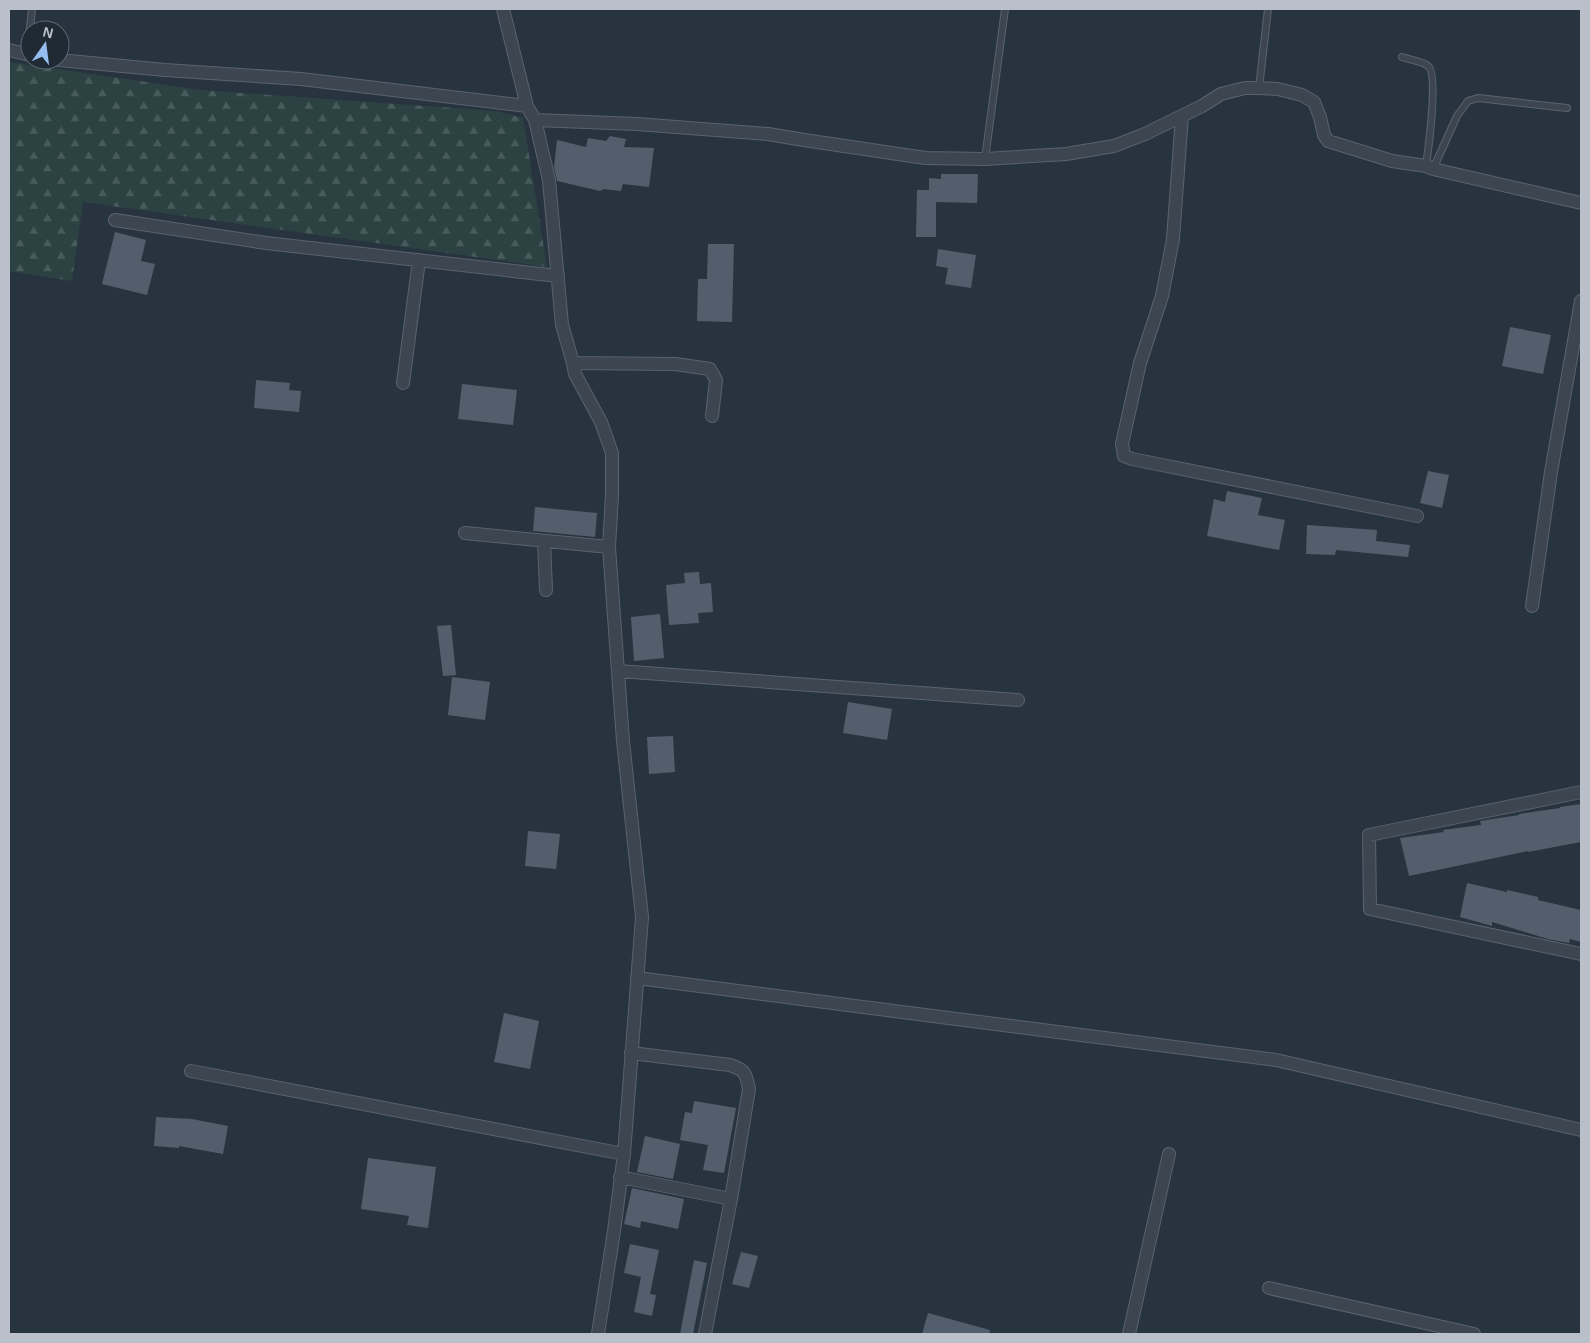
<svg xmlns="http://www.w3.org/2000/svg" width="1590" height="1343" viewBox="0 0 1590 1343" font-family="Arial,sans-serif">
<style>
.forest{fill:url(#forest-firs)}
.building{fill:#535e6d}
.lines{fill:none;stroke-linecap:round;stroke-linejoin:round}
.service-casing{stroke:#5a636d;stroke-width:8}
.minor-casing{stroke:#5a636d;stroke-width:14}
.service{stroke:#3c4550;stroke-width:6}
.minor{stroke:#3c4550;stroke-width:12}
</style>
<defs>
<pattern id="forest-firs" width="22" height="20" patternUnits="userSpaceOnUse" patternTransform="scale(1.25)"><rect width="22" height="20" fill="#2b4142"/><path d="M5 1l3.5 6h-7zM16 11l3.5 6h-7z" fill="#485b5c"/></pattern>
</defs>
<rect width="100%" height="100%" fill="#283340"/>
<path class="forest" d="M 9,62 L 201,90 L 496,111 L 523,118 L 547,267 L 83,202 L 72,281 L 9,271 Z"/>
<path class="building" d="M 610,136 L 626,139 L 624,147 L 654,148 L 649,187 L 623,184 L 621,191 L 604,189 L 600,191 L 557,181 L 554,167 L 557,140 L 586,147 L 588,138 L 606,141 Z
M 941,174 L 978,174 L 977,203 L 936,202 L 936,237 L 916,237 L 917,190 L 929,190 L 929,178 L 941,179 Z
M 115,232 L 146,240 L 141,261 L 155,264 L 147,295 L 102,284 Z
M 708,244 L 734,244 L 732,322 L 697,321 L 698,279 L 707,279 Z
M 938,249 L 976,255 L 971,288 L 945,284 L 948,268 L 936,266 Z
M 1510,327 L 1551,335 L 1543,374 L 1502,366 Z
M 256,380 L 290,383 L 289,390 L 301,391 L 299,412 L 254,408 Z
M 462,384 L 517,390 L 513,425 L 458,419 Z
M 1428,471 L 1449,475 L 1442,508 L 1420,503 Z
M 1227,491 L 1262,498 L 1258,515 L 1285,520 L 1279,550 L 1207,536 L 1214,499 L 1225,502 Z
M 535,507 L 597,513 L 595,537 L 533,531 Z
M 1307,525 L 1377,530 L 1376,541 L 1410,545 L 1408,557 L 1336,550 L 1335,555 L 1306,554 Z
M 699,572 L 700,584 L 711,583 L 713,612 L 698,613 L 699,623 L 669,625 L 666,585 L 685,583 L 684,573 Z
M 660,614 L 664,658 L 634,661 L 631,617 Z
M 451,625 L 456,675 L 443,676 L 437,626 Z
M 452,677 L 490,682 L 485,720 L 448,715 Z
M 848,702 L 892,709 L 887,740 L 843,733 Z
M 673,736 L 675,772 L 649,774 L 647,737 Z
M 1581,804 L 1581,842 L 1528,852 L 1528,851 L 1409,876 L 1400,838 L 1444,832 L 1443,830 L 1481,825 L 1480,821 L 1519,815 L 1519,814 L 1560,808 L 1560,807 Z
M 528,831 L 560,834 L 556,869 L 525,866 Z
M 1467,883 L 1507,892 L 1507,890 L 1538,897 L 1538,900 L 1581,910 L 1581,942 L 1570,939 L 1569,943 L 1548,939 L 1492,922 L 1492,926 L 1460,917 Z
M 504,1013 L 539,1021 L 530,1069 L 494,1062 Z
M 694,1101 L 736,1108 L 724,1173 L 703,1170 L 708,1145 L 680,1140 L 685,1112 L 692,1113 Z
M 156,1117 L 192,1119 L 228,1126 L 223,1154 L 179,1146 L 179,1148 L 154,1146 Z
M 645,1136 L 680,1144 L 673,1179 L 637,1172 Z
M 368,1158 L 436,1167 L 428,1228 L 407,1225 L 409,1216 L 361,1209 Z
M 632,1188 L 684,1199 L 678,1229 L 641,1221 L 640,1228 L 624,1224 Z
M 630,1244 L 659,1250 L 650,1294 L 656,1295 L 652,1316 L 634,1312 L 641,1277 L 624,1273 Z
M 741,1252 L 758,1256 L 749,1288 L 732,1284 Z
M 694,1260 L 707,1263 L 693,1334 L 680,1334 Z
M 928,1313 L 990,1330 L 989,1334 L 922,1334 Z"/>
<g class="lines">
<g class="service-casing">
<path id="service" d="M 27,54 L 32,9
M 1402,57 C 1410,60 1422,61 1428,66 C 1439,74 1428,151 1426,166
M 1259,88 L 1268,9
M 985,159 L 1005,9
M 1433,169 L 1457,116 L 1468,101 L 1478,98 L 1567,108"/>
</g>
<g class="minor-casing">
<path id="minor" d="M 503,9 L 527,106 L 535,120 L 549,180 L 562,325 L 573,363 L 575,374 L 601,422 L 612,453 L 612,495 L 609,547 L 623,741 L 642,917 L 624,1154 L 614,1231 L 598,1334
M 9,50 L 30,55
M 59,60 L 165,70 L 301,79 L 527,106
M 1182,116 L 1173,239 L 1162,296 L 1140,363 L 1122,444 L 1124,456 L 1132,459 L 1417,516
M 535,120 L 637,124 L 768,134 L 804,140 L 925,158 L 985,159 L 1066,154 L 1114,146 L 1145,134 L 1202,106 L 1221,94 L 1245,88 L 1259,88 L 1278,89 L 1302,95 L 1314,102 L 1320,117 L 1324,135 L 1328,141 L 1392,161 L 1426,166 L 1433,169 L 1581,203
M 115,220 L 266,243 L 558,276
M 573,363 L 675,364 L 710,369 L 716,380 L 712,416
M 403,383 L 419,260
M 465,533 L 609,547
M 544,541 L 546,590
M 1532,606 L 1551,472 L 1581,301
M 618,671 L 1018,700
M 1581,792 L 1369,835 L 1370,909 L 1581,954
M 637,978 L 1276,1060 L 1581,1130
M 631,1053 L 730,1065 C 745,1070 746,1073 749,1089 L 731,1199 L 705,1334
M 191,1071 L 624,1154
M 620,1177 L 731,1199
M 1269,1288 L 1474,1334
M 1129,1334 L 1169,1154"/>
</g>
<use href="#service" class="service"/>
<use href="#minor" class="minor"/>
</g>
<rect width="1590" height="1343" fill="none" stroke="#b9c0ca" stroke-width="20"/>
<g transform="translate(45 45) rotate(14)"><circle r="24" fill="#202a35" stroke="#5d6671"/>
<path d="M0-4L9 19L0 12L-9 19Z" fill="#96bdf2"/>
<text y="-8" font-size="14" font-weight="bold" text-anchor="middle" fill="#b9c0ca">N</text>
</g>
</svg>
